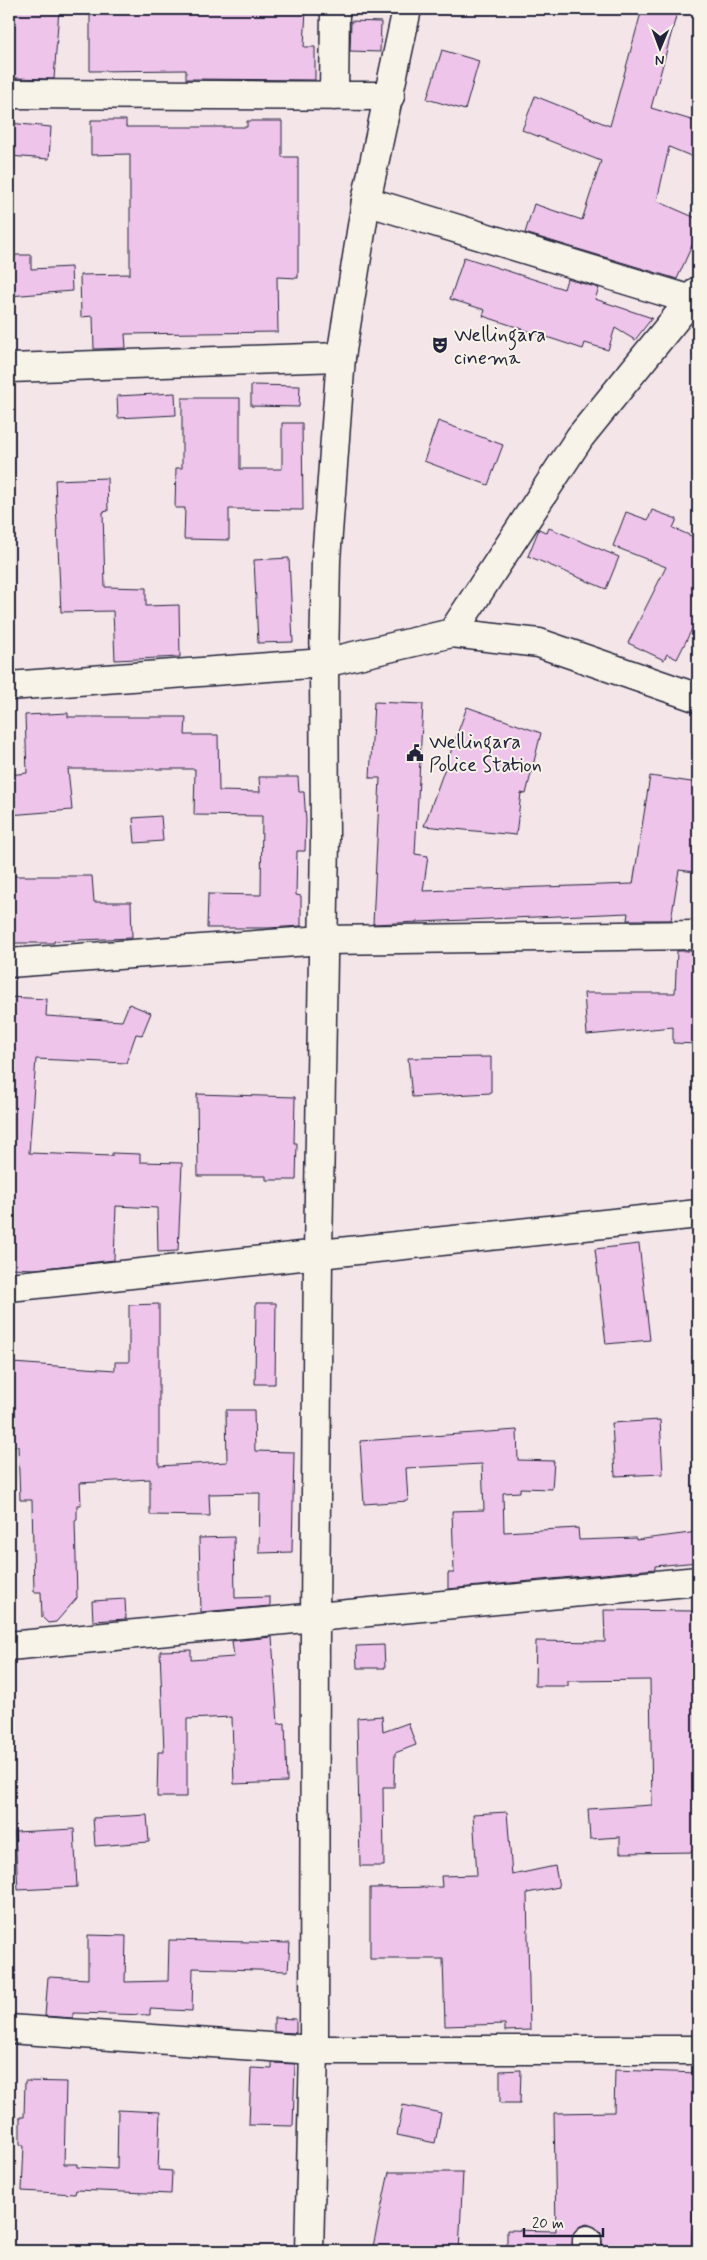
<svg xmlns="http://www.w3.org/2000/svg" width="707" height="2260" viewBox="0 0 707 2260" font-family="Mynerve,sans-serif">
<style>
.building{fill:#eec4eb;stroke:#22223b}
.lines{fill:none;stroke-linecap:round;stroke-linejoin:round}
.minor-casing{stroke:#22223b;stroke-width:31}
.tertiary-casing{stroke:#22223b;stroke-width:31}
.minor{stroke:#f7f3e8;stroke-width:28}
.tertiary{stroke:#f7f3e8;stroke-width:28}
.labels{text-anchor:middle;stroke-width:4;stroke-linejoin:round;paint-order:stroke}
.poi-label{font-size:20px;fill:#22223b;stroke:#f7f3e8;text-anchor:start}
</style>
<rect width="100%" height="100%" fill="#f4e5e9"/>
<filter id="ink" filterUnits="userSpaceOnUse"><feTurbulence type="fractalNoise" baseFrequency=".02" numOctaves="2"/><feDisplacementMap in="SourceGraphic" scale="10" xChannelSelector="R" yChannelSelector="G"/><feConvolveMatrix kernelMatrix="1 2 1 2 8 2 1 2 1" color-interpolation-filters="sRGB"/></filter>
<g filter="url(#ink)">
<path class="building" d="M 13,9 L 59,9 L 54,79 L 13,78 Z
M 90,9 L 306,9 L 304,47 L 315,47 L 315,80 L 186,79 L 186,70 L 90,71 Z
M 642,9 L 678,9 L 651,108 L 698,122 L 698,159 L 669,147 L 657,201 L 698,219 L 698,232 L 677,279 L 525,233 L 534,204 L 582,220 L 601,161 L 522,130 L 535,96 L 610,126 Z
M 351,21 L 381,22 L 380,52 L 350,51 Z
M 442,50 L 479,61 L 465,110 L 427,99 Z
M 91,120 L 126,120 L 126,127 L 247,127 L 247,121 L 282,121 L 282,157 L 298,157 L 298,278 L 277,277 L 278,332 L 125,334 L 126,348 L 94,349 L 93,316 L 81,317 L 80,275 L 130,274 L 130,154 L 91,155 Z
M 9,123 L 51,127 L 49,159 L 9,156 Z
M 9,255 L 31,255 L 31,269 L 71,267 L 72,291 L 9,296 Z
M 464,257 L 564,289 L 567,279 L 599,288 L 595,299 L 652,318 L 635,340 L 615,328 L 608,350 L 585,343 L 583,349 L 483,316 L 485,310 L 450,299 Z
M 251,385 L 300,386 L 299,407 L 251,406 Z
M 175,393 L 176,415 L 118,418 L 117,396 Z
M 182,398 L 240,398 L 240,469 L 282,469 L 282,423 L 302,423 L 303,510 L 229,509 L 229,540 L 184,539 L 185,508 L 175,508 L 176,468 L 182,468 Z
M 438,421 L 503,445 L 488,485 L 424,461 Z
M 107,478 L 108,511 L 103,512 L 105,587 L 146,588 L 146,606 L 179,605 L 180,657 L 115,660 L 113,611 L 61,612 L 55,480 Z
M 652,510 L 677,519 L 673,528 L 698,539 L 698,617 L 677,659 L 667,654 L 664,660 L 628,643 L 666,567 L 613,546 L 626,512 L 648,520 Z
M 549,528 L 619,557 L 606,589 L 528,556 L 539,529 L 547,533 Z
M 289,558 L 293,642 L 258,643 L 254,560 Z
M 374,702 L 423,704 L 415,854 L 428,856 L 423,891 L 633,884 L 650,776 L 698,783 L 698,851 L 695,872 L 679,870 L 671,920 L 627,920 L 628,913 L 373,924 L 380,778 L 370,778 Z
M 467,707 L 541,733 L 526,794 L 521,793 L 516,835 L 424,826 Z
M 68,713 L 68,717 L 186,717 L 185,735 L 218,735 L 219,791 L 260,792 L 259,777 L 298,777 L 299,792 L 304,792 L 306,821 L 305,851 L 297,851 L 296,895 L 301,896 L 301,926 L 268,928 L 207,928 L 208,894 L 261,895 L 262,816 L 194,815 L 195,769 L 68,769 L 72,810 L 9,815 L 9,775 L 27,773 L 25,715 Z
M 161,816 L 163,841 L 135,843 L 133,818 Z
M 9,876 L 92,876 L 94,902 L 131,902 L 132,938 L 54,941 L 54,943 L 9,943 Z
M 677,951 L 698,951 L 698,1044 L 673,1043 L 673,1027 L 587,1035 L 584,993 L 675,993 Z
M 9,997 L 47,999 L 46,1016 L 122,1021 L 129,1004 L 151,1013 L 142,1035 L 136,1034 L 126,1063 L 36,1059 L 29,1153 L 112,1156 L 112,1153 L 140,1154 L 140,1162 L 182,1163 L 178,1251 L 158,1252 L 157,1208 L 116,1206 L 114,1260 L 35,1269 L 9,1268 Z
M 491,1057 L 491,1093 L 412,1097 L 408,1058 Z
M 197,1094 L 295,1097 L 294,1143 L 297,1143 L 296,1180 L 266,1180 L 266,1176 L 198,1176 Z
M 639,1244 L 650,1340 L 606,1344 L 595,1249 Z
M 256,1303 L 276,1303 L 275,1384 L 255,1384 Z
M 159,1304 L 159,1466 L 227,1462 L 226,1410 L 254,1410 L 255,1451 L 294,1452 L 292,1552 L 259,1553 L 260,1493 L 209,1494 L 210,1516 L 150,1515 L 150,1479 L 80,1483 L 81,1505 L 77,1505 L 77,1519 L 75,1520 L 77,1598 L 56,1622 L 48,1623 L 42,1617 L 41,1592 L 34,1592 L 32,1500 L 20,1500 L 18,1446 L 9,1447 L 12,1363 L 115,1370 L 115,1362 L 129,1362 L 129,1305 Z
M 660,1420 L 663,1474 L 615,1476 L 612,1423 Z
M 517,1430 L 518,1460 L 554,1461 L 552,1489 L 520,1488 L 520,1492 L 503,1493 L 504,1532 L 578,1528 L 579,1540 L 636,1538 L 636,1540 L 698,1532 L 698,1562 L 655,1566 L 655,1569 L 448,1589 L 448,1573 L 454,1573 L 452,1511 L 484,1510 L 482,1464 L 406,1468 L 408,1501 L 364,1504 L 360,1441 Z
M 234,1537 L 235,1598 L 270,1597 L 270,1606 L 201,1612 L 199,1538 Z
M 125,1599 L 126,1619 L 93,1621 L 92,1601 Z
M 604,1610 L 696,1611 L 698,1852 L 620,1853 L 620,1837 L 590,1839 L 588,1809 L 652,1805 L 650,1680 L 568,1681 L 568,1686 L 535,1686 L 536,1641 L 605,1642 Z
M 272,1637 L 278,1724 L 285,1723 L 287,1782 L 234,1784 L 232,1717 L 187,1719 L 187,1797 L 157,1797 L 158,1752 L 164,1752 L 160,1651 L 191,1650 L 191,1660 L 234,1657 L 232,1641 Z
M 384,1645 L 385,1668 L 357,1668 L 356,1646 Z
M 382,1716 L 383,1732 L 408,1723 L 416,1745 L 395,1753 L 394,1787 L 383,1787 L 384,1866 L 360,1866 L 357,1718 Z
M 507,1812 L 512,1875 L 555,1866 L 559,1887 L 527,1893 L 530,2030 L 505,2031 L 505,2024 L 445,2026 L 443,1959 L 370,1959 L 370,1888 L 442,1887 L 441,1876 L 477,1875 L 473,1814 Z
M 147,1815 L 149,1842 L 95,1846 L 93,1818 Z
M 74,1829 L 77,1887 L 18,1890 L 15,1832 Z
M 88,1935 L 126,1936 L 125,1982 L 168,1981 L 169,1940 L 290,1943 L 288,1971 L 193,1968 L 192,2011 L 150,2009 L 150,2015 L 73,2013 L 73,2018 L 45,2016 L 48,1977 L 88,1979 Z
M 274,2018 L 296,2019 L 296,2033 L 274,2032 Z
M 272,2063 L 295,2064 L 293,2126 L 249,2125 L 251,2068 L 272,2069 Z
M 521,2070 L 520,2103 L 500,2103 L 500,2071 Z
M 615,2070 L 698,2073 L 698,2164 L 695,2164 L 691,2251 L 603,2251 L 601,2233 L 595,2227 L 587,2224 L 580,2226 L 574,2232 L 571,2251 L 507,2251 L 507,2230 L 556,2231 L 554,2113 L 614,2112 Z
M 25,2081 L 66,2082 L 64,2164 L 77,2164 L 77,2167 L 117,2169 L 118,2110 L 160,2112 L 158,2170 L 172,2171 L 171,2194 L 76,2190 L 75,2194 L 22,2191 L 24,2145 L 20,2145 L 20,2117 L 24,2117 Z
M 403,2105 L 441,2113 L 435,2143 L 397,2135 Z
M 389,2172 L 463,2172 L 459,2251 L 372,2251 Z"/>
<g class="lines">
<g class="minor-casing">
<path id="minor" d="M 9,94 L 390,96
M 334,96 L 335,9
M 366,201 L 698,302
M 9,368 L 341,357
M 452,633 L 539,643 L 698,698
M 9,686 L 324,663 L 452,633 L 580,437 L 698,291
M 9,963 L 323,940 L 698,935
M 9,1287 L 698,1214
M 9,1646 L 698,1581
M 9,2029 L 314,2050 L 698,2050
M 587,2251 L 587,2240"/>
</g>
<g class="tertiary-casing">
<path id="tertiary" d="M 309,2251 L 314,2050 L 315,1618 L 318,1254 L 325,838 L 324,663 L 326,560 L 341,357 L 366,201 L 407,9"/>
</g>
<use href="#minor" class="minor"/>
<use href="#tertiary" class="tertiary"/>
</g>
</g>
<defs>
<g id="theatre-bare" transform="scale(1.35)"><path d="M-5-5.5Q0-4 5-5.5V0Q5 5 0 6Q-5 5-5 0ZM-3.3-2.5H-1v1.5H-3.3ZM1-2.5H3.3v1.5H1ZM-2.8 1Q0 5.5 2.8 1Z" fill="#22223b" stroke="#f7f3e8" stroke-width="2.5" paint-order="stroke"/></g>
<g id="civic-bare" transform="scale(1.35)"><path d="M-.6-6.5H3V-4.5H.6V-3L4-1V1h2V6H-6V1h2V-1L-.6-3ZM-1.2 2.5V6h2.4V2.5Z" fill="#22223b" stroke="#f7f3e8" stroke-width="2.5" paint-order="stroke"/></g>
</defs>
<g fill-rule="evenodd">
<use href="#theatre-bare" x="440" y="345"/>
<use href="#civic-bare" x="415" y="753"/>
</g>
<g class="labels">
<g class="poi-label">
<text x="454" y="341">Wellingara<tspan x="454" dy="23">cinema</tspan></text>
<text x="429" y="748">Wellingara<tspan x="429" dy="23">Police Station</tspan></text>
</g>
</g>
<rect width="707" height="2260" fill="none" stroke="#f7f3e8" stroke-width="30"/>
<rect x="15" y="15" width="677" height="2230" fill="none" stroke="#22223b" stroke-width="2" filter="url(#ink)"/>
<g transform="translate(660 48) rotate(181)" stroke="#f7f3e8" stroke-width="4" paint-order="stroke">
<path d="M0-4L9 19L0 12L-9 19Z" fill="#22223b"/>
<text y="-8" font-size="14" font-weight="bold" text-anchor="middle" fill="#22223b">N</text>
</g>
<path d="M524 2228v8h79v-8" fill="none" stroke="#22223b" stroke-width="2.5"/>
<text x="532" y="2228" font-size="15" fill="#22223b" stroke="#f7f3e8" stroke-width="4" paint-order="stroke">20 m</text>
</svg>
